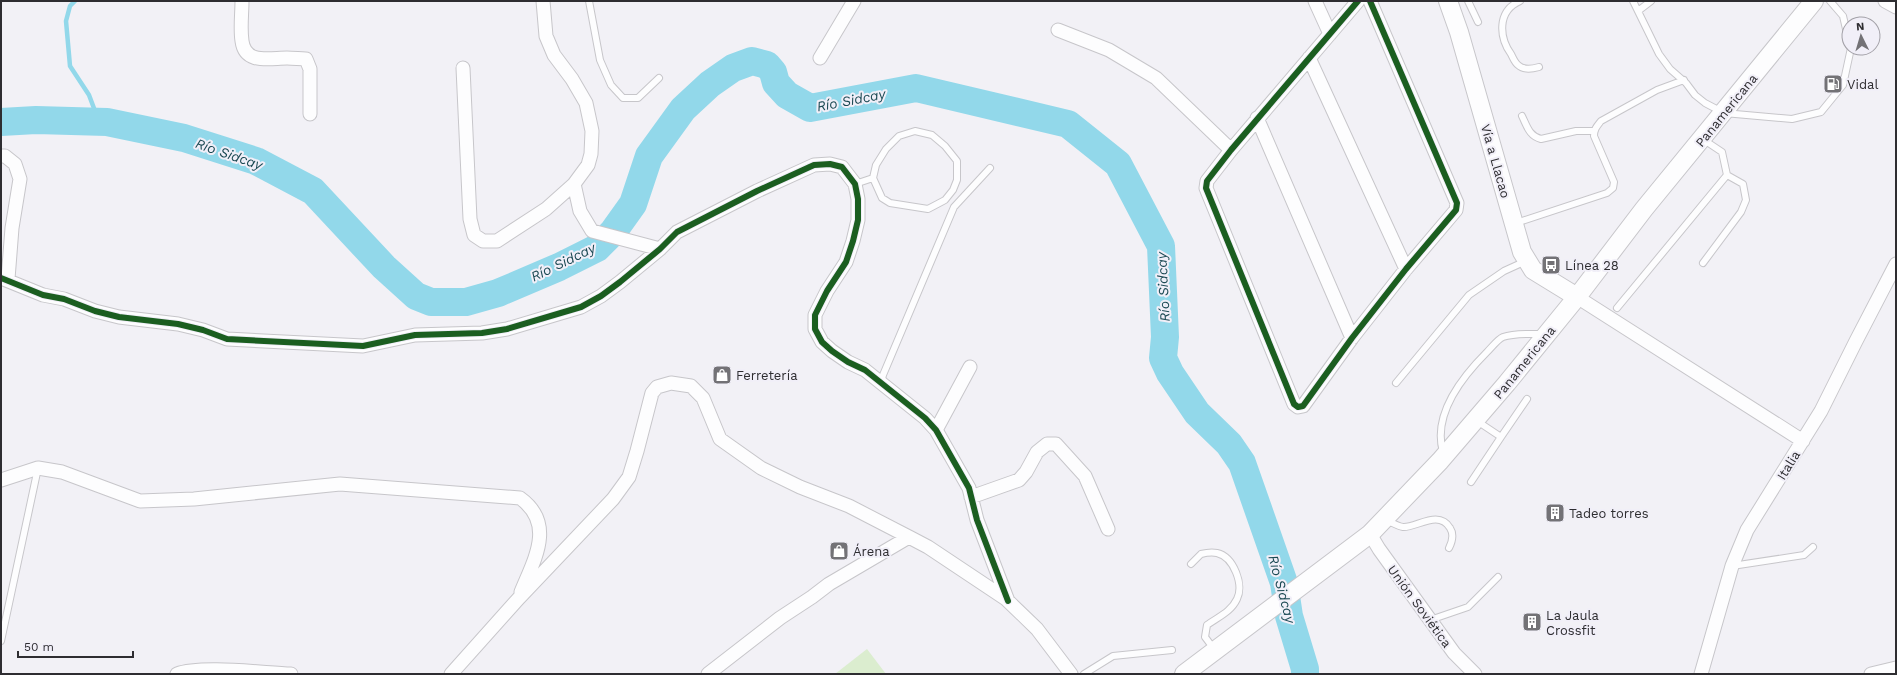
<svg xmlns="http://www.w3.org/2000/svg" width="1897" height="675" viewBox="0 0 1897 675" font-family="'Work Sans',sans-serif">
<style>
.green{fill:#dbedcf}
.lines{fill:none;stroke-linecap:round;stroke-linejoin:round}
.stream{stroke:#92d8ea;stroke-width:4.5}
.river{stroke:#92d8ea;stroke-width:28}
.lane-casing{stroke:#c7c6ca;stroke-width:8}
.street-casing{stroke:#c7c6ca;stroke-width:15}
.secondary-casing{stroke:#c7c6ca;stroke-width:20}
.lane{stroke:#fdfdfe;stroke-width:6}
.street{stroke:#fdfdfe;stroke-width:13}
.secondary{stroke:#fdfdfe;stroke-width:18}
.cycleway-casing{stroke:#f1eff8;stroke-width:8}
.cycleway{stroke:#1b5e20;stroke-width:6}
.labels{text-anchor:middle;stroke-width:4;stroke-linejoin:round;paint-order:stroke}
.poi-label{font-size:13px;fill:#2e2d31;stroke:#f1eff8;text-anchor:start}
.street-label{font-size:13px;fill:#2e2d31;stroke:#f1eff8}
.water-label{font-size:14px;font-style:italic;fill:#1b4953;stroke:#f1eff8}
</style>
<rect width="100%" height="100%" fill="#f2f1f6"/>
<path class="green" d="M 867,649 L 886,674 L 835,674 Z"/>
<g class="lines">
<path class="stream" d="M 75,1 L 70,6 L 66,21 L 70,66 L 89,95 L 95,111 L 107,122"/>
<path class="river" d="M 1,122 L 36,120 L 107,122 L 184,138 L 256,161 L 313,191 L 384,267 L 416,296 L 431,302 L 466,302 L 498,293 L 559,267 L 597,248 L 613,232 L 633,204 L 649,156 L 683,109 L 710,84 L 733,68 L 752,61 L 767,65 L 773,72 L 776,83 L 787,95 L 810,108 L 916,88 L 1068,124 L 1118,164 L 1161,246 L 1165,337 L 1163,358 L 1170,373 L 1197,413 L 1229,444 L 1242,463 L 1284,583 L 1289,616 L 1305,669 L 1305,674"/>
<g class="lane-casing">
<path id="lane" d="M 589,1 L 600,60 L 611,85 L 623,98 L 638,98 L 659,78
M 1468,1 L 1478,22
M 1520,1 C 1497,11 1499,37 1511,54 C 1513,58 1515,63 1518,65 C 1523,70 1532,69 1539,67
M 1633,1 L 1659,54 L 1670,69 L 1686,83 L 1695,95 L 1705,103 L 1724,113 L 1792,119 L 1821,112 L 1843,85 L 1851,48
M 1830,1 L 1843,16 L 1849,42
M 1638,11 L 1651,1
M 1522,116 C 1527,126 1529,136 1541,139 L 1576,131 L 1594,131
M 915,131 L 932,135 L 945,146 L 957,161 L 957,180 L 953,190 L 945,200 L 928,209 L 890,203 L 882,198 L 873,178 L 876,165 L 886,149 L 899,136 Z
M 855,184 L 873,178
M 1516,223 L 1607,193 L 1613,188 L 1614,182 L 1594,136 C 1594,129 1597,126 1601,121 L 1657,90 L 1684,80
M 1703,263 L 1741,212 L 1746,200 L 1743,184 L 1727,175
M 1617,308 L 1727,175 L 1722,152 L 1704,140
M 881,383 L 883,375 L 954,207 L 990,168
M 1396,383 L 1469,295 L 1504,271 L 1526,261
M 1501,437 L 1527,399
M 1443,452 C 1432,414 1463,376 1487,352 C 1492,347 1498,339 1503,337 C 1515,333 1531,334 1543,334
M 1471,482 L 1501,437 L 1477,421
M 1386,520 C 1391,522 1397,526 1403,527 C 1416,528 1439,509 1450,528 C 1454,534 1452,542 1449,548
M 1191,564 L 1201,554 C 1205,553 1212,552 1217,553 C 1234,557 1244,585 1237,599 C 1231,612 1218,617 1207,625 L 1205,637 L 1214,649
M 1732,566 L 1804,555 L 1813,547
M 1430,620 L 1468,607 L 1498,577
M 1,641 L 38,468
M 1084,674 L 1113,656 L 1172,650"/>
</g>
<g class="street-casing">
<path id="street" d="M 242,1 C 242,14 240,28 242,41 C 245,65 270,58 287,58 C 294,58 300,59 306,59 L 310,69 L 310,114
M 1315,1 L 1330,34
M 1358,1 L 1231,150 L 1207,181 L 1206,188 L 1294,404 L 1298,407 L 1303,406 L 1352,338 L 1406,269 L 1456,210 L 1457,203 L 1370,1
M 1885,1 L 1896,7
M 1058,30 L 1109,50 L 1156,78 L 1231,150
M 820,58 L 854,1
M 1309,58 L 1406,269
M 463,68 L 470,219 L 474,235 L 483,241 L 497,241 L 546,209 L 574,184 L 588,165 L 591,154 L 592,131 L 586,103 L 572,79 L 554,55 L 546,36 L 543,1
M 1257,118 L 1352,338
M 1,156 L 5,156 L 15,164 L 20,179 L 12,228 L 8,279
M 574,184 L 580,211 L 592,231 L 660,249
M 1,278 L 43,295 L 64,299 L 95,311 L 119,317 L 178,324 L 203,330 L 227,339 L 363,346 L 415,335 L 482,333 L 507,329 L 581,307 L 601,296 L 620,282 L 660,249 L 677,232 L 757,191 L 814,165 L 830,164 L 842,167 L 855,184 L 858,199 L 858,220 L 853,241 L 846,262 L 827,291 L 815,315 L 815,329 L 822,342 L 832,351 L 848,362 L 865,370 L 925,418 L 936,430 L 969,488 L 977,520 L 1008,601
M 1577,297 L 1803,441
M 936,430 L 970,367
M 1,480 L 38,468 L 62,472 L 140,501 L 194,499 L 340,484 L 520,498 C 556,524 534,560 521,592
M 971,497 L 1019,480 L 1026,472 L 1037,452 L 1047,444 L 1056,444 L 1085,476 L 1108,529
M 1370,534 L 1379,549 L 1454,653 L 1475,674
M 177,674 C 201,665 263,673 291,674
M 451,674 L 519,598 L 613,499 L 629,477 L 637,451 L 652,393 L 657,387 L 671,383 L 691,386 L 703,398 L 720,439 L 761,468 L 800,487 L 849,506 L 909,537
M 708,674 L 780,618 L 812,597 L 829,584 L 909,537 L 928,547 L 1006,599 L 1037,629 L 1071,674
M 1701,674 L 1732,566 L 1747,530 L 1821,411 L 1856,341 L 1896,264
M 1871,674 L 1896,668"/>
</g>
<g class="secondary-casing">
<path id="secondary" d="M 1448,1 L 1459,32 L 1522,252 L 1533,270 L 1577,297
M 1184,674 L 1370,534 L 1440,461 L 1507,383 L 1577,297 L 1644,209 L 1814,1"/>
</g>
<use href="#lane" class="lane"/>
<use href="#street" class="street"/>
<use href="#secondary" class="secondary"/>
<g class="cycleway-casing">
<path id="cycleway" d="M 1358,1 L 1231,150 L 1207,181 L 1206,188 L 1294,404 L 1298,407 L 1303,406 L 1352,338 L 1406,269 L 1456,210 L 1457,203 L 1370,1
M 1,278 L 43,295 L 64,299 L 95,311 L 119,317 L 178,324 L 203,330 L 227,339 L 363,346 L 415,335 L 482,333 L 507,329 L 581,307 L 601,296 L 620,282 L 660,249 L 677,232 L 757,191 L 814,165 L 830,164 L 842,167 L 855,184 L 858,199 L 858,220 L 853,241 L 846,262 L 827,291 L 815,315 L 815,329 L 822,342 L 832,351 L 848,362 L 865,370 L 925,418 L 936,430 L 969,488 L 977,520 L 1008,601"/>
</g>
<use href="#cycleway" class="cycleway"/>
</g>
<defs>
<g id="fuel-square" transform="scale(1)"><rect x="-9" y="-9" width="18" height="18" rx="4" fill="#737276" stroke="#f1eff8"/><path d="M-5.5-6h7V0h2V4h1.3V-2.5L3-4.5l.8-.8L6-3V5H2.5V1h-1V6h-7ZM-4.2-4.7v3.2H.2V-4.7Z" fill="#fff"/></g>
<g id="bus-square" transform="scale(1)"><rect x="-9" y="-9" width="18" height="18" rx="4" fill="#737276" stroke="#f1eff8"/><path d="M-5-6H5V4H4V6H2V4H-2V6H-4V4H-5ZM-3.5-4V0h7V-4ZM-3.5 1.2v1.5H-2V1.2ZM2 1.2v1.5H3.5V1.2Z" fill="#fff"/></g>
<g id="shop-square" transform="scale(1)"><rect x="-9" y="-9" width="18" height="18" rx="4" fill="#737276" stroke="#f1eff8"/><path d="M-5-2.5h2.3a2.7 3.5 0 0 1 5.4 0H5L5.5 6h-11ZM-1.5-2.5h3a1.5 2.3 0 0 0-3 0Z" fill="#fff"/></g>
<g id="building-square" transform="scale(1)"><rect x="-9" y="-9" width="18" height="18" rx="4" fill="#737276" stroke="#f1eff8"/><path d="M-4-6H4V6H1V3H-1V6H-4ZM-2.5-4.3h1.7v1.8h-1.7ZM.8-4.3h1.7v1.8H.8ZM-2.5-1h1.7V.8h-1.7ZM.8-1h1.7V.8H.8Z" fill="#fff"/></g>
</defs>
<g fill-rule="evenodd">
<use href="#fuel-square" x="1833" y="84"/>
<use href="#bus-square" x="1551" y="265"/>
<use href="#shop-square" x="722" y="375"/>
<use href="#building-square" x="1555" y="513"/>
<use href="#shop-square" x="839" y="551"/>
<use href="#building-square" x="1532" y="622"/>
</g>
<g class="labels">
<g class="poi-label">
<text x="1847" y="89">Vidal</text>
<text x="1565" y="270">Línea 28</text>
<text x="736" y="380">Ferretería</text>
<text x="1569" y="518">Tadeo torres</text>
<text x="853" y="556">Árena</text>
<text x="1546" y="620">La Jaula<tspan x="1546" dy="15">Crossfit</tspan></text>
</g>
<g class="street-label">
<text transform="translate(1726 110) rotate(-51)" y="5">Panamericana</text>
<text transform="translate(1496 161) rotate(74)" y="5">Vía a Llacao</text>
<text transform="translate(1524 362) rotate(-51)" y="5">Panamericana</text>
<text transform="translate(1788 465) rotate(-58)" y="5">Italia</text>
<text transform="translate(1420 606) rotate(54)" y="5">Unión Soviética</text>
</g>
<g class="water-label">
<text transform="translate(851 100) rotate(-11)" y="5">Río Sidcay</text>
<text transform="translate(229 154) rotate(19)" y="5">Río Sidcay</text>
<text transform="translate(563 262) rotate(-26)" y="5">Río Sidcay</text>
<text transform="translate(1163 287) rotate(-93)" y="5">Río Sidcay</text>
<text transform="translate(1282 589) rotate(75)" y="5">Río Sidcay</text>
</g>
</g>
<rect width="1897" height="675" fill="none" stroke="#2e2d31" stroke-width="4"/>
<g transform="translate(1861 36) rotate(355)"><circle r="19" fill="#f1eff8" stroke="#a3a1a8"/>
<path d="M0-3L7 15L0 10L-7 15Z" fill="#737276"/>
<text y="-6" font-size="11" font-weight="bold" text-anchor="middle" fill="#2e2d31">N</text>
</g>
<path d="M18 651v6h115v-6" fill="none" stroke="#2e2d31" stroke-width="2"/>
<text x="24" y="651" font-size="12" fill="#2e2d31" stroke="#f1eff8" stroke-width="3" paint-order="stroke">50 m</text>
</svg>
